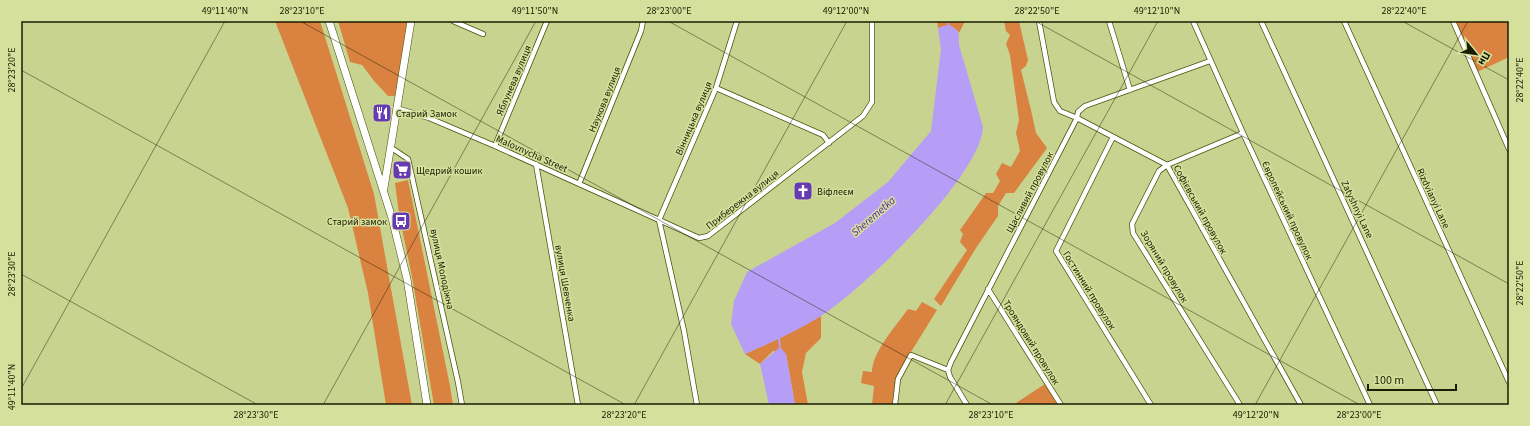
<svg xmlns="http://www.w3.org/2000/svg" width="1530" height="426" viewBox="0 0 1530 426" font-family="'Source Sans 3',sans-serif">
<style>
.green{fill:#da8340}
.water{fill:#b69ef7}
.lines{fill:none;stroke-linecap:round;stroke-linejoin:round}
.stream{stroke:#b69ef7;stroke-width:2}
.street-casing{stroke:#4b520c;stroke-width:6}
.secondary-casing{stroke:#4b520c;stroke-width:8}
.street{stroke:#fff;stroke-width:4.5}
.secondary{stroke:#fff;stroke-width:7}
.ticks{fill:none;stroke:#1a1d03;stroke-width:1;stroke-opacity:0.45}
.labels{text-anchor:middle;stroke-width:3;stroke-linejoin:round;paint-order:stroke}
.street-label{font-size:10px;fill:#1a1d03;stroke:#d5e09c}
.poi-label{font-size:10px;fill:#1a1d03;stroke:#d5e09c;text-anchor:start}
.water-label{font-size:11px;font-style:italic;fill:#5924a5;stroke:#d5e09c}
.neatline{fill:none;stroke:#1a1d03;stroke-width:1.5}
.ticks-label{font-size:10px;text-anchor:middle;fill:#1a1d03}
</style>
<rect width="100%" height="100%" fill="#c8d390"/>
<path class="green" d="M 275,21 L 320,21 L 374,194 L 412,405 L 386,405 L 368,293 L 348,208 Z
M 338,21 L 411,21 L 398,96 L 388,96 L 375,82 L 362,65 L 350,62 Z
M 937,21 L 965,21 L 959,33 C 952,24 948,25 938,28 Z
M 1004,21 L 1019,21 L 1028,60 L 1026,66 L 1021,70 L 1031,110 L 1036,133 L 1047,148 L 1014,193 L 1006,193 L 998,206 L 998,216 L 976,248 L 941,306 L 934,299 L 967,250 L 960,242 L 963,234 L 960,230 L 986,193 L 993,193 L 1000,181 L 996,174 L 1002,163 L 1011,167 L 1020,151 L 1016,133 L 1019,120 L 1010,55 L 1006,44 L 1010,35 L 1006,31 Z
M 1453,21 L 1509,21 L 1509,57 L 1475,73 Z
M 408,180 L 450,386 L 453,405 L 434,405 L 412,277 L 399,214 L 395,183 Z
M 922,302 L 937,310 L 906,360 L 895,384 L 892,405 L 872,405 L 874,386 L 861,383 L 863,371 L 872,372 C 872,352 896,326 908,309 L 916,311 Z
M 821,316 L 821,338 L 806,353 L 802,372 L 808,405 L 795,405 L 786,354 L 773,351 L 760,364 L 745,354 L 778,339 Z
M 1045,384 L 1058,405 L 1012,405 L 1016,403 Z"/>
<path class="water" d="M 948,25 C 960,30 959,33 959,45 L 983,127 C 981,176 863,289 821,316 C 797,331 770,343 745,354 L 731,324 L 734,301 L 747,272 L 835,223 L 888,182 L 931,131 L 941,49 L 938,28 Z
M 780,347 L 786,354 L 795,405 L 769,405 L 760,364 Z"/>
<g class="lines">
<path class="stream" d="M 948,21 L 949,27
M 779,337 L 780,348"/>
<g class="street-casing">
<path id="street" d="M 453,21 L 483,34
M 1039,21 L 1054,102 L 1060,111 L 1077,118 L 1167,165 L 1301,405
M 1109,21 L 1130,90
M 1193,21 L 1243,133 L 1370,405
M 1261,21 L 1437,405
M 1344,21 L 1509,382
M 1453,21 L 1509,149
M 716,88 L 823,135 L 829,143
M 396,108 L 429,118 L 495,146 L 699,238 L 708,236 L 863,116 L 872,102 L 872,21
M 1113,137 L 1056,251 L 1151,405
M 495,146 L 547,21
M 390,147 L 408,159 L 458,382 L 462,405
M 536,164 L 578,405
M 579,184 L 641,31 L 643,21
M 659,220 L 716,88 L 737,21
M 659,220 L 684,331 L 697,405
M 988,289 L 1061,405
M 895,405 L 898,379 L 911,355 L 948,370
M 967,405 L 950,377 L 948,370 L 951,362 L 1077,118 L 1078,112 L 1085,106 L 1210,61
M 1240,405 L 1133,233 L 1132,224 L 1159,171 L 1167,165 L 1243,133"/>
</g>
<g class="secondary-casing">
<path id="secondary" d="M 329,21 L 392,218 L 407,279 L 427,405
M 384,188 L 411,21"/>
</g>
<use href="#street" class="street"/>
<use href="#secondary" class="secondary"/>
</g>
<path class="ticks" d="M 300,21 L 993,405M 668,21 L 1360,405M 1035,21 L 1509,284M 1402,21 L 1509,80M 21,70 L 626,405M 21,274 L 258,405M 21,389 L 225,21M 323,405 L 536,21M 634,405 L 847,21M 945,405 L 1158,21M 1255,405 L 1468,21"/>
<defs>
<g id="restaurant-square" transform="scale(1)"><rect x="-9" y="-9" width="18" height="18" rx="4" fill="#663ab1" stroke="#d5e09c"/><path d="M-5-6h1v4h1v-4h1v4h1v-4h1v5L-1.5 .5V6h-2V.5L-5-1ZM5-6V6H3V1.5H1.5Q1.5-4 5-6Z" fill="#fff"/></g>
<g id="supermarket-square" transform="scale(1)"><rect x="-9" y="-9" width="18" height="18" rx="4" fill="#663ab1" stroke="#d5e09c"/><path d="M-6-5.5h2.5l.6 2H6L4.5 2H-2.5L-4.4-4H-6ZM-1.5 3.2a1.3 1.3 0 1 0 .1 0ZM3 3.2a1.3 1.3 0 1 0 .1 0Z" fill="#fff"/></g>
<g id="church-square" transform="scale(1)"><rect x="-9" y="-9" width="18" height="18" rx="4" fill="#663ab1" stroke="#d5e09c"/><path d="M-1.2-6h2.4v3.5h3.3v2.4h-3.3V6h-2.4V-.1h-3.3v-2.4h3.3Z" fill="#fff"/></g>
<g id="bus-square" transform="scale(1)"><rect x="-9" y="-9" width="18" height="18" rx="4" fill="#663ab1" stroke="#d5e09c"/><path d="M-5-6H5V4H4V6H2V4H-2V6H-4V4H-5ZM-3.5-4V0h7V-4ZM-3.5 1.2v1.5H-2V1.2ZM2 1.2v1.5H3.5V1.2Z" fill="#fff"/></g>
</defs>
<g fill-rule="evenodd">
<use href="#restaurant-square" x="382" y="113"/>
<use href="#supermarket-square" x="402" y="170"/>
<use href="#church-square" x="803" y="191"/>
<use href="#bus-square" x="401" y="221"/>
</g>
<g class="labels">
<g class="street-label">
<text transform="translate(513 80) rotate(-67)" y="4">Яблунева вулиця</text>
<text transform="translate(604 99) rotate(-68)" y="4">Наукова вулиця</text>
<text transform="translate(693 118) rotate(-67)" y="4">Вінницька вулиця</text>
<text transform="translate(532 153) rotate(24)" y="4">Malovnycha Street</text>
<text transform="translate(1029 192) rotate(-62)" y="4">Щасливий провулок</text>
<text transform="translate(1434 198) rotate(65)" y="4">Rizdvianyi Lane</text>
<text transform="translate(742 199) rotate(-38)" y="4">Прибережна вулиця</text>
<text transform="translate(1201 209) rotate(61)" y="4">Софієвський провулок</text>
<text transform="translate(1358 209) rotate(65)" y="4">Zatyshnyi Lane</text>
<text transform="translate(1288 210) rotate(65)" y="4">Європейський провулок</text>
<text transform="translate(1165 266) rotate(59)" y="4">Зоряний провулок</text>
<text transform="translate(443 269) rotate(78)" y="4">вулиця Молодіжна</text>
<text transform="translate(566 283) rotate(80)" y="4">вулиця Шевченка</text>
<text transform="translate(1090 290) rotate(58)" y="4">Гостинний провулок</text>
<text transform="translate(1032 342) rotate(58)" y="4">Трояндовий провулок</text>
</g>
<g class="poi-label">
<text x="396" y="117">Старий Замок</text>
<text x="416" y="174">Щедрий кошик</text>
<text x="817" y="195">Віфлеєм</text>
<text x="387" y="225" text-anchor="end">Старий замок</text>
</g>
<g class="water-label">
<text transform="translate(873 216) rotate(-41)" y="4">Sheremetka</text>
</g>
</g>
<rect width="1530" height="426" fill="none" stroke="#d5e09c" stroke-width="44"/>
<g transform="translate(1476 54) rotate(119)" stroke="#d5e09c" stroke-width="3" paint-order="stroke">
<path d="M0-3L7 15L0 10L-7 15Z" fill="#1a1d03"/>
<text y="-6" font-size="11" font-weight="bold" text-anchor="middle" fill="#1a1d03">Пн</text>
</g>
<path d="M1368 384v6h88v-6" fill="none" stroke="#1a1d03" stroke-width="2"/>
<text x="1374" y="384" font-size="12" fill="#1a1d03" stroke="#d5e09c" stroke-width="3" paint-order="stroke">100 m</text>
<rect x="22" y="22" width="1486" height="382" class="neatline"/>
<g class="ticks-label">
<text x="225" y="14">49°11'40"N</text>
<text x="302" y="14">28°23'10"E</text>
<text x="535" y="14">49°11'50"N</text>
<text x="669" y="14">28°23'00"E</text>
<text x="846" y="14">49°12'00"N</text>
<text x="1037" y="14">28°22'50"E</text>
<text x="1157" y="14">49°12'10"N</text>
<text x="1404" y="14">28°22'40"E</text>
<text transform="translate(11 70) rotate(-90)" y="4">28°23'20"E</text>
<text transform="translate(1519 80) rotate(-90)" y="4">28°22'40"E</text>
<text transform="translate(11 274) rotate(-90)" y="4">28°23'30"E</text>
<text transform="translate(1519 283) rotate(-90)" y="4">28°22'50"E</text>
<text transform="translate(11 387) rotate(-90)" y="4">49°11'40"N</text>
<text x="256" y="418">28°23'30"E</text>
<text x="624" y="418">28°23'20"E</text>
<text x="991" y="418">28°23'10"E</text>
<text x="1256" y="418">49°12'20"N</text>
<text x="1359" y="418">28°23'00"E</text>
</g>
</svg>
